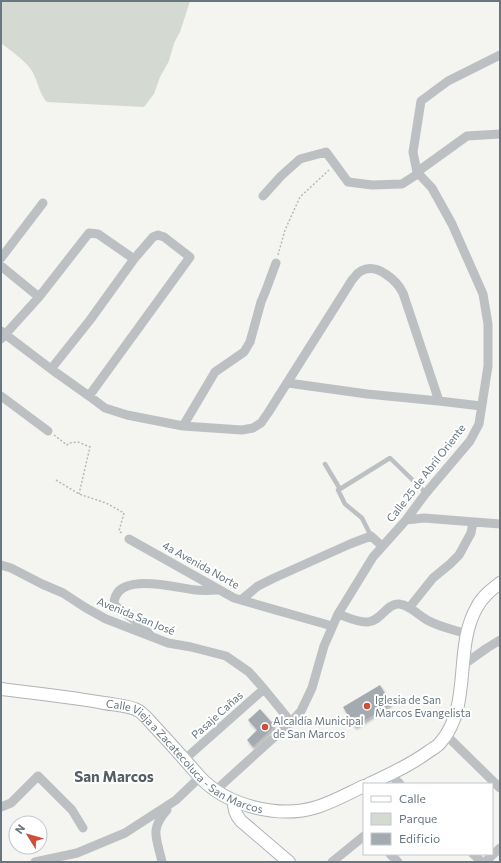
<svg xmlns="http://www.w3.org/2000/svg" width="501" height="863" viewBox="0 0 501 863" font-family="Commissioner,sans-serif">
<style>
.green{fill:#d4d9d1}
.building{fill:#a4abb0;filter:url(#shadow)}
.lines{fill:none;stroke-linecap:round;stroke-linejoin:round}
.secondary-casing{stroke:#afb4b7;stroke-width:14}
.path{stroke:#b6b9bb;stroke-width:1.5;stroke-dasharray:2 2;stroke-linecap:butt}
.lane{stroke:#bcc0c3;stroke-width:4.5}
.street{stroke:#bcc0c3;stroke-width:9}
.secondary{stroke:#fff;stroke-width:12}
.poi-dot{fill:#ce4e37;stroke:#fff;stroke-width:1.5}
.labels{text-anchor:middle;stroke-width:4;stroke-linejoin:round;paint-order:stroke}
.street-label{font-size:11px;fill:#67767f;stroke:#fff}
.poi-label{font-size:11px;fill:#67767f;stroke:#fff;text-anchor:start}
.district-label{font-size:15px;font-weight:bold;fill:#545e65;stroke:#fff}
</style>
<defs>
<filter id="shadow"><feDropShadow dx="1.5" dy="2.5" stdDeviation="1" flood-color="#0004"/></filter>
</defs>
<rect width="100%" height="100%" fill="#f4f4f1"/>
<path class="green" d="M 1,1 L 190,1 L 180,32 L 174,43 L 169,61 L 160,77 L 154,94 L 144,107 L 47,102 C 39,94 38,81 32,71 C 26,61 10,50 1,43 Z"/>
<path class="building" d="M 380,685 L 391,704 L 355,727 L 343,707 Z
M 260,709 L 275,726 L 253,747 L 247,740 L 257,730 L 248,720 Z"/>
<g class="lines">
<g class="secondary-casing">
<g id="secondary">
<path id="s1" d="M 1,689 C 35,693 70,697 104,703 C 115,705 129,705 139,711 C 145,715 151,723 156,728 C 171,744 185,760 199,776 C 226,806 279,819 317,807 C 333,802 349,793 364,786"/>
<path d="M 369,784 C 390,774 409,766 428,752 C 432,749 437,747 440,743 C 473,706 453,648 477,607 C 482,597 491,590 500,583"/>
<path d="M 234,801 C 234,809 235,814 241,821 L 289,862"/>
</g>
</g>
<path class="path" d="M 278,255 L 285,230 L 300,197 L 329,170
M 54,435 L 67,445 L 69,443 L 78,442 L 90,447 L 79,494
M 56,480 L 79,494 L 106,503 L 124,513 L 119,531 L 123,534"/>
<path class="lane" d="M 325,464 L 340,489 L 338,490 L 345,504 L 362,518 L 371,536
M 340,489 L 390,458 L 426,493"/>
<path class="street" d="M 263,196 L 281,176 L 300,159 L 326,152 L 348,182 L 372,185 L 402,184 L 416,175 L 417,172 L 467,136 L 500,134
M 1,258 L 43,203
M 1,266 L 39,297
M 1,331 L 51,369 L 89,396 L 105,408 L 127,415 L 183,426 L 242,430 L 253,428 L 261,423 L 268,413 L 352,280 C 355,277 357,273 361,271 C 377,262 397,281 403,293 L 439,401
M 1,339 L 39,297 L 89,233 L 98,234 L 134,259
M 51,369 L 90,320 L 134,259 L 153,237 L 158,235 L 164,237 L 190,257 L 89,396
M 288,383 L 367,394 L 439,401 L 481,406
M 1,396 L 48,431
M 183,426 L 215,372 L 244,352 L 250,342 L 261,302 L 266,290 L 276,263
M 406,520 L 424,518 L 500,524
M 129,539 L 234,598 L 332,626
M 1,565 L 11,568 L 42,584 L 63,593 L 86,608 L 106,619 L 168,643 L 191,647 L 226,656 L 249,672 L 264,689 L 291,722
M 241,600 L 258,586 L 274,578 L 350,544 L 371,536 L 382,546
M 409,608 L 433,578 L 450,564 L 459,555 L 471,533 L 473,522
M 338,614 C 347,617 358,623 368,622 C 381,621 387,603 399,604 C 410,605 419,616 429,621 C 440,627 455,630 467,634
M 151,636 C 143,622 125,616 114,604 C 115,570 176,588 196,590 C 203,591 211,590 218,590
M 463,665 L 487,648 L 500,640
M 446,735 L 500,788
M 185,759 L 264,689
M 390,774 L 400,784
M 216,790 L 291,722 L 301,711 L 312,688 L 324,646 L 338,614 L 373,557 L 406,520 L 426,493 L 470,441 L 479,424 L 488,366 L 488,324 L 483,294 L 452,224 L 432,188 L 417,172 L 413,152 L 421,101 L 448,81 L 500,55
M 1,807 L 11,803 L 38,776 L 72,810 L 83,828
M 390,854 L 398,862
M 473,854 L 482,862
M 35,862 L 77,853 L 125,833 L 176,800 L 200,777
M 162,862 C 157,838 149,830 167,810
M 332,862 L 364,836
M 485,862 L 500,848"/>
<use href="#secondary" class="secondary"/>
</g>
<g class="poi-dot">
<circle cx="367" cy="706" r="4"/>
<circle cx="265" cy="727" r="4"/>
</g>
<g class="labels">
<g class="street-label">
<text transform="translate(426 473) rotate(-52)" y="4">Calle 25 de Abril Oriente</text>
<text transform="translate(201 565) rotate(29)" y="4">4a Avenida Norte</text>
<text transform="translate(136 616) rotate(22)" y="4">Avenida San José</text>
<text transform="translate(217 715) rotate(-42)" y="4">Pasaje Cañas</text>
<text dy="4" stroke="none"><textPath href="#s1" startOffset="204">Calle Vieja a Zacatecoluca - San Marcos</textPath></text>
</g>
<g class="poi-label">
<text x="375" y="704">Iglesia de San<tspan x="375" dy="13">Marcos Evangelista</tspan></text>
<text x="273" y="725">Alcaldía Municipal<tspan x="273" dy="13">de San Marcos</tspan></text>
</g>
<g class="district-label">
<text x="114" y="782">San Marcos</text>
</g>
</g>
<rect width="501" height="863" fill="none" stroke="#67767f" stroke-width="4"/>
<rect x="363" y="783" width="130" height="72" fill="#ffffff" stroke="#c2c8cc"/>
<rect x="371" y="796" width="20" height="6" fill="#ffffff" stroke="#c2c8cc"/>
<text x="399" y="803" font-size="12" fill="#67767f">Calle</text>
<rect x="371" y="813" width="20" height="12" fill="#d4d9d1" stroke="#c2c8cc"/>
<text x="399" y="823" font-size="12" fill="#67767f">Parque</text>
<rect x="371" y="833" width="20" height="12" fill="#a4abb0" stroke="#c2c8cc"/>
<text x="399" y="843" font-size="12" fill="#67767f">Edificio</text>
<g transform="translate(28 835) rotate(307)"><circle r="19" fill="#ffffff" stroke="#c2c8cc"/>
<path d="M0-3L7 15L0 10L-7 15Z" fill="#ce4e37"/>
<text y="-6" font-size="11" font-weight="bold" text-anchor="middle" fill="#67767f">N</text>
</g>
</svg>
